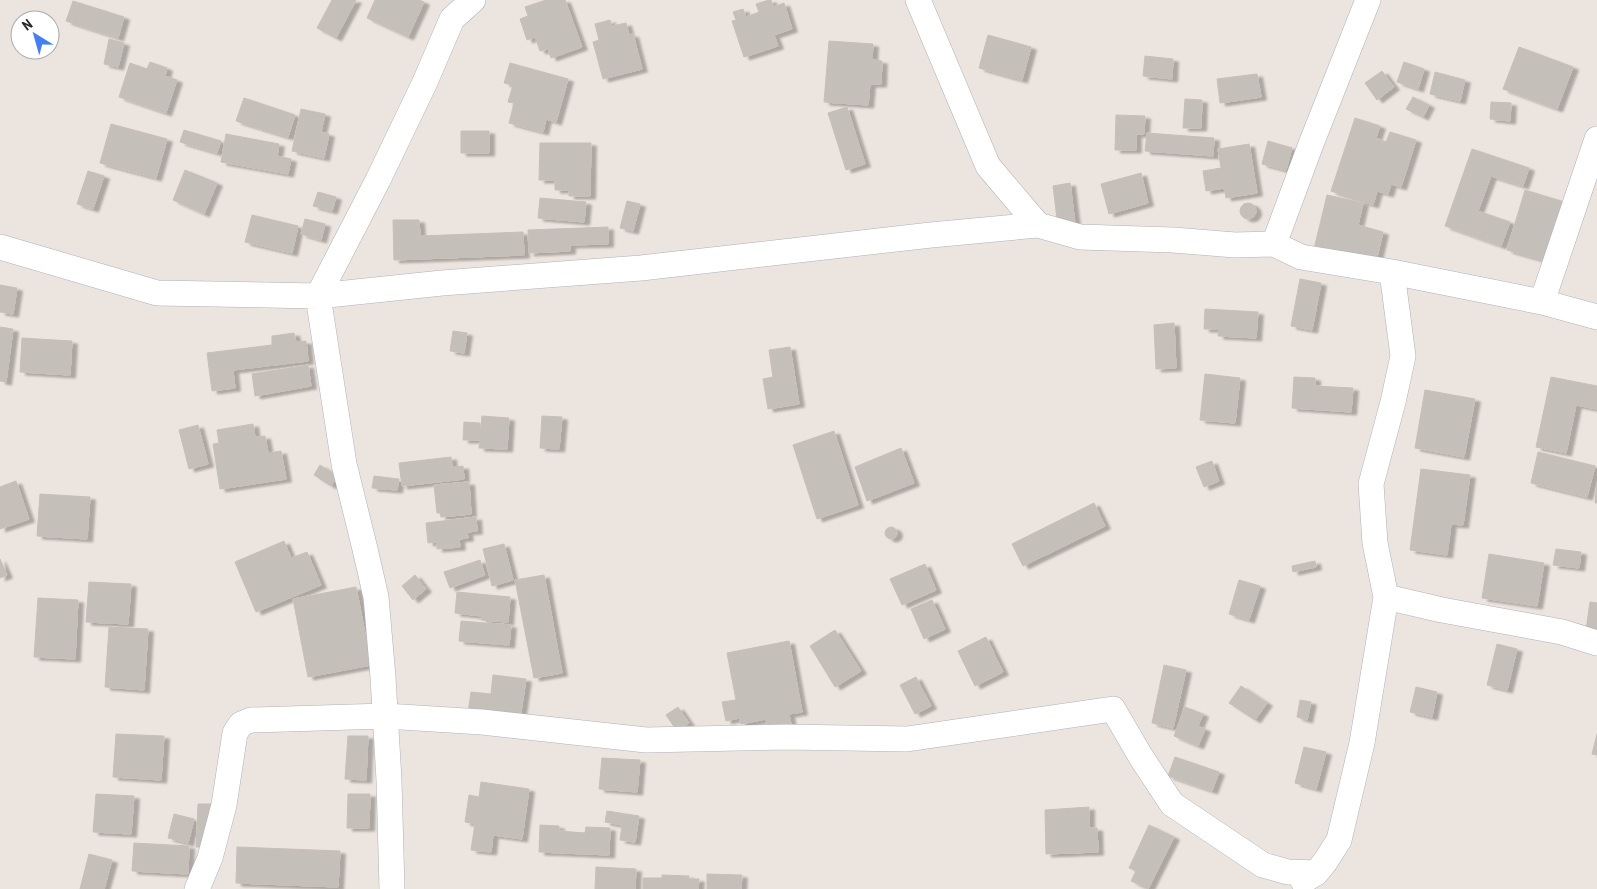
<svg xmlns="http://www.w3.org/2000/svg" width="1597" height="889" viewBox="0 0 1597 889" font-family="'Roboto Condensed',sans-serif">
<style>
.building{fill:#c5bfb9;stroke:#c7bfb7;filter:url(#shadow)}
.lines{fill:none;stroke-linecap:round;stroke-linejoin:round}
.street-casing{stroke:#aeb2bb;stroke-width:26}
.street{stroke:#fff;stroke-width:25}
</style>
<defs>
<filter id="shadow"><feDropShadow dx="5.5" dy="3" stdDeviation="1" flood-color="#0004"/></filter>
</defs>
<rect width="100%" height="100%" fill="#ece4de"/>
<path class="building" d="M 332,0 L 356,0 L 336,38 L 317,28 Z
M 375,0 L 419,0 L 424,2 L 408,37 L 367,18 Z
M 546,0 L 565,0 L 582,47 L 551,58 L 548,49 L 540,51 L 535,37 L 527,40 L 520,19 L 528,16 L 525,7 Z
M 769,0 L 771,0 L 773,7 L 784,3 L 792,29 L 774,35 L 778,46 L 744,57 L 732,21 L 736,20 L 733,12 L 743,9 L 746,17 L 759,12 L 756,4 Z
M 73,1 L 124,17 L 118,38 L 66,21 Z
M 610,20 L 612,26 L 626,23 L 629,35 L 633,34 L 642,69 L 603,79 L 593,42 L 599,40 L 595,24 Z
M 988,35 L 1031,47 L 1022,80 L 979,68 Z
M 109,39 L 124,43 L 118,67 L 104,64 Z
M 829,41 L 873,44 L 872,60 L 882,61 L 881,84 L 870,84 L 868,105 L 824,102 Z
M 1519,47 L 1573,67 L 1557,109 L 1503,89 Z
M 1145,56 L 1173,59 L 1172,79 L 1143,76 Z
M 150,62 L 167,68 L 165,76 L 177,80 L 166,113 L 119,97 L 130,63 L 147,69 Z
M 1404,62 L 1424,69 L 1418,89 L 1397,82 Z
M 510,63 L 568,79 L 556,122 L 546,119 L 543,132 L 509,123 L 514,103 L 508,102 L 513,85 L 504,83 Z
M 1382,71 L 1394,87 L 1377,100 L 1365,83 Z
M 1435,72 L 1465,80 L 1460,101 L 1430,94 Z
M 1257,74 L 1261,97 L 1220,103 L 1217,79 Z
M 1413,97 L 1429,105 L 1423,117 L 1406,109 Z
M 244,98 L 295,115 L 288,137 L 236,121 Z
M 1185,99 L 1202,100 L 1201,128 L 1183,128 Z
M 1491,102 L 1511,103 L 1510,121 L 1490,119 Z
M 847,107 L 865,164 L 846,170 L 828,113 Z
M 301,109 L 325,114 L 321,132 L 329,134 L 324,158 L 292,151 Z
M 1116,115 L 1145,116 L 1144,134 L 1136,134 L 1136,150 L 1115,150 Z
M 1355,118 L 1380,126 L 1376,138 L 1386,142 L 1390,132 L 1416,140 L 1401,187 L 1391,184 L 1388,194 L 1377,191 L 1373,205 L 1331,191 Z
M 111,124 L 167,139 L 156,178 L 100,163 Z
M 184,130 L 221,141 L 217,153 L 180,142 Z
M 461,131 L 489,131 L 489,153 L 461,153 Z
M 1147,133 L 1214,138 L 1213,156 L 1145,151 Z
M 226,134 L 279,144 L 277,156 L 291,159 L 288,174 L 221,162 Z
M 1268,141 L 1292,148 L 1286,170 L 1262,164 Z
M 540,143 L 591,143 L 590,196 L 569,196 L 569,190 L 555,190 L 555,180 L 539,180 Z
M 1249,144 L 1257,193 L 1226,198 L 1224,188 L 1206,191 L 1203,171 L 1221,168 L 1218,149 Z
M 1472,149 L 1529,168 L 1523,186 L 1491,176 L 1478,211 L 1510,222 L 1501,246 L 1445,226 Z
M 185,170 L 217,183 L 204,214 L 173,200 Z
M 88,171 L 104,176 L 93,209 L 77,204 Z
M 1141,173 L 1148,203 L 1109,214 L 1101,184 Z
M 1070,183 L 1075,224 L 1058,227 L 1053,186 Z
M 1525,190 L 1571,204 L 1553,263 L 1507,250 Z
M 318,192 L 336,197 L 332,211 L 313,206 Z
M 1327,195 L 1363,203 L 1358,225 L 1383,232 L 1375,266 L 1314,249 Z
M 540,198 L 586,202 L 584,222 L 538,218 Z
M 627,201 L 640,204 L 633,231 L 620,228 Z
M1240 211a8 8 0 1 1 16 0a8 8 0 1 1-16 0Z
M 252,215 L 298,226 L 292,253 L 245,242 Z
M 305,219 L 325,224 L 321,240 L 301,234 Z
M 393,220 L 419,220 L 420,236 L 523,232 L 524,255 L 394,260 Z
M 608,227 L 608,244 L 570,245 L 570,251 L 529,253 L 528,230 Z
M 1300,279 L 1321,283 L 1312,330 L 1291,326 Z
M 0,285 L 17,288 L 13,314 L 0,312 Z
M 1205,309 L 1258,312 L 1256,338 L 1218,336 L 1219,329 L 1204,329 Z
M 1174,323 L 1176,368 L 1156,369 L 1154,325 Z
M 0,327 L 13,329 L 6,382 L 0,381 Z
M 453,331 L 467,333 L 464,353 L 450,351 Z
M 294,333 L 296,342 L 306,341 L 308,361 L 233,370 L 235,388 L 212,391 L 207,353 L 272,345 L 272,336 Z
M 22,338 L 72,341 L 70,375 L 20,372 Z
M 790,347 L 799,404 L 768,409 L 763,379 L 773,377 L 769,350 Z
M 308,365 L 311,386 L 255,396 L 252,374 Z
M 1205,374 L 1240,378 L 1235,423 L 1200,420 Z
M 1294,377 L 1315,378 L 1315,386 L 1353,388 L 1351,412 L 1292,408 Z
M 1551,377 L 1597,386 L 1597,409 L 1576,405 L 1566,453 L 1536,447 Z
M 1425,390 L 1475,399 L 1464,457 L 1415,448 Z
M 482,416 L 509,418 L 507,449 L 479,448 Z
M 542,416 L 562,417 L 559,449 L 540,448 Z
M 464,422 L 480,423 L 479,440 L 463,440 Z
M 253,424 L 255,437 L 265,436 L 268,453 L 281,451 L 286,479 L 220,489 L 213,444 L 219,443 L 217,430 Z
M 198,425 L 208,464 L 189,469 L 179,430 Z
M 834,431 L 858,505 L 817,519 L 793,445 Z
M 901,448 L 914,483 L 867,501 L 855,467 Z
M 1538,452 L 1595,466 L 1587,497 L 1531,483 Z
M 451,457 L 452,467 L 463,466 L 464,479 L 402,486 L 399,463 Z
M 1212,461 L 1219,481 L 1204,487 L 1196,467 Z
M 320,465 L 337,476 L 331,486 L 314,475 Z
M 1421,469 L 1470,475 L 1463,525 L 1451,524 L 1447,555 L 1410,550 Z
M 374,476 L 399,479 L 397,490 L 372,488 Z
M 16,481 L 29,519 L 0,529 L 0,487 Z
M 469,482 L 471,514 L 441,517 L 440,513 L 437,513 L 434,485 Z
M 1597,482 L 1597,503 L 1595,503 Z
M 40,494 L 90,497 L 87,539 L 37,536 Z
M 1094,503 L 1105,526 L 1023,566 L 1012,544 Z
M 476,517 L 477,531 L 467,532 L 468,538 L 459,539 L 460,547 L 437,549 L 437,542 L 428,543 L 426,523 Z
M885 533a6 6 0 1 1 12 0a6 6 0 1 1-12 0Z
M 284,541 L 291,558 L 307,552 L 321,585 L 256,612 L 235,562 Z
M 504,544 L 513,580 L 492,586 L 483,549 Z
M 1556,549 L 1581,552 L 1579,568 L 1553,565 Z
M 1489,554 L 1544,563 L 1537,606 L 1482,598 Z
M 0,559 L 7,575 L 0,578 Z
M 480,560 L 485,575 L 450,588 L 444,572 Z
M 1315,561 L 1316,567 L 1293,572 L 1292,566 Z
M 925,564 L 936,590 L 902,605 L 890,579 Z
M 415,575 L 426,589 L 413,600 L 402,586 Z
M 544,575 L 562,673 L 534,678 L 515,580 Z
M 1239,580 L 1260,586 L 1249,620 L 1229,614 Z
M 89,582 L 131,584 L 128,624 L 86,622 Z
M 356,587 L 371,665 L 308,677 L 293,599 Z
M 457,592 L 510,597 L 508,622 L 481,620 L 482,616 L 455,613 Z
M 38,598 L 78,600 L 75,659 L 34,657 Z
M 932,600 L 945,629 L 924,639 L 911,609 Z
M 1590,602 L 1597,603 L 1597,632 L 1586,630 Z
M 461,621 L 511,625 L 509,645 L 459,641 Z
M 109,627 L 148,629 L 144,690 L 105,687 Z
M 835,630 L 861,671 L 835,687 L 810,646 Z
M 986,637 L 1003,672 L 975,686 L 958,651 Z
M 789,641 L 802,712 L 789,714 L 791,724 L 768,728 L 766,719 L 741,724 L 739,718 L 726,721 L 722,702 L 736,700 L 727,653 Z
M 1497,644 L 1517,649 L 1507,690 L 1487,685 Z
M 1164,665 L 1186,670 L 1173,728 L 1152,723 Z
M 493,675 L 526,679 L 520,719 L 468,712 L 471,692 L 491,694 Z
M 916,677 L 931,706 L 915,714 L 900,685 Z
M 1241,686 L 1267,703 L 1255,720 L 1229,703 Z
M 1416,687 L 1437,692 L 1432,717 L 1410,712 Z
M 1300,700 L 1311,702 L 1307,720 L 1297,717 Z
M 678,707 L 689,723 L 677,731 L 666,715 Z
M 1185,707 L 1203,714 L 1198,726 L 1205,729 L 1198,746 L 1174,736 Z
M 116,734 L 164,736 L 161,780 L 113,777 Z
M 1597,734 L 1597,755 L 1592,754 Z
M 348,736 L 368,736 L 366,780 L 345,779 Z
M 1304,747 L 1326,752 L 1316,789 L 1295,783 Z
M 1175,757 L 1219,772 L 1212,791 L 1168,776 Z
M 602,758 L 640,760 L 637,792 L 599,789 Z
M 481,782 L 529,789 L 522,839 L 493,835 L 491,852 L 471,850 L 475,824 L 465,822 L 469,795 L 479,797 Z
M 96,794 L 134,796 L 131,834 L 93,832 Z
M 348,794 L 370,794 L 369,828 L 347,828 Z
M 198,804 L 212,804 L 209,847 L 196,847 Z
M 1089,807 L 1089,828 L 1097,828 L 1098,852 L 1046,854 L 1045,810 Z
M 607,811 L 639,816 L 635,842 L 620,840 L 622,825 L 605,822 Z
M 174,814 L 194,819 L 188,843 L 168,838 Z
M 540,825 L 559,826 L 559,831 L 585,833 L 586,827 L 610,828 L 609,855 L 539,852 Z
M 1149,825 L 1174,837 L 1148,889 L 1131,881 L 1136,871 L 1129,868 Z
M 134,843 L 189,846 L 188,874 L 132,871 Z
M 237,847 L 340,851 L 338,887 L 236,883 Z
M 89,854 L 112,860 L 104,889 L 80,889 Z
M 596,867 L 636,869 L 635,889 L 595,889 Z
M 707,874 L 742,875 L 741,889 L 707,889 Z
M 662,875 L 689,876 L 688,879 L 699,879 L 698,889 L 643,889 L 643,878 L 662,878 Z"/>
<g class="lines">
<g class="street-casing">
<path id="street" d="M 918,0 L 988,166 L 1038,225
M 1274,244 L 1311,144 L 1368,0
M 0,247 L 157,293 L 318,296 L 442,283 L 641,268 L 931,235 L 1038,225 L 1080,237 L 1173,240 L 1235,245 L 1274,244 L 1301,257 L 1392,272 L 1542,302 L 1597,317
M 1542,302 L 1597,139
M 1386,597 L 1442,610 L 1562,632 L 1597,643
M 1303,881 L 1316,873 L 1325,862 L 1339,840 L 1362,743 L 1386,597 L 1375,543 L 1371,484 L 1393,402 L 1403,356 L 1392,272
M 197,889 L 210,858 L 224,805 L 235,733 L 241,724 L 251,720 L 385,716 L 482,722 L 646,740 L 786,737 L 907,739 L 1113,709 L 1141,757 L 1172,804 L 1263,865 L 1288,872 L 1316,873
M 392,889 L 389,780 L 383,677 L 376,597 L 365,549 L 344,464 L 318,296 L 378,180 L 425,82 L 452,19 L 473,0"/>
</g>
<use href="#street" class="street"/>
</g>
<g transform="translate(35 35) rotate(323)"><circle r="24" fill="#ffffff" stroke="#aaaaaa"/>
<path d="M0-4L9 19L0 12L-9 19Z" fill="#467ff1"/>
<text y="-8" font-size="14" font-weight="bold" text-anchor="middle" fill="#2b2b2b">N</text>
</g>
</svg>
